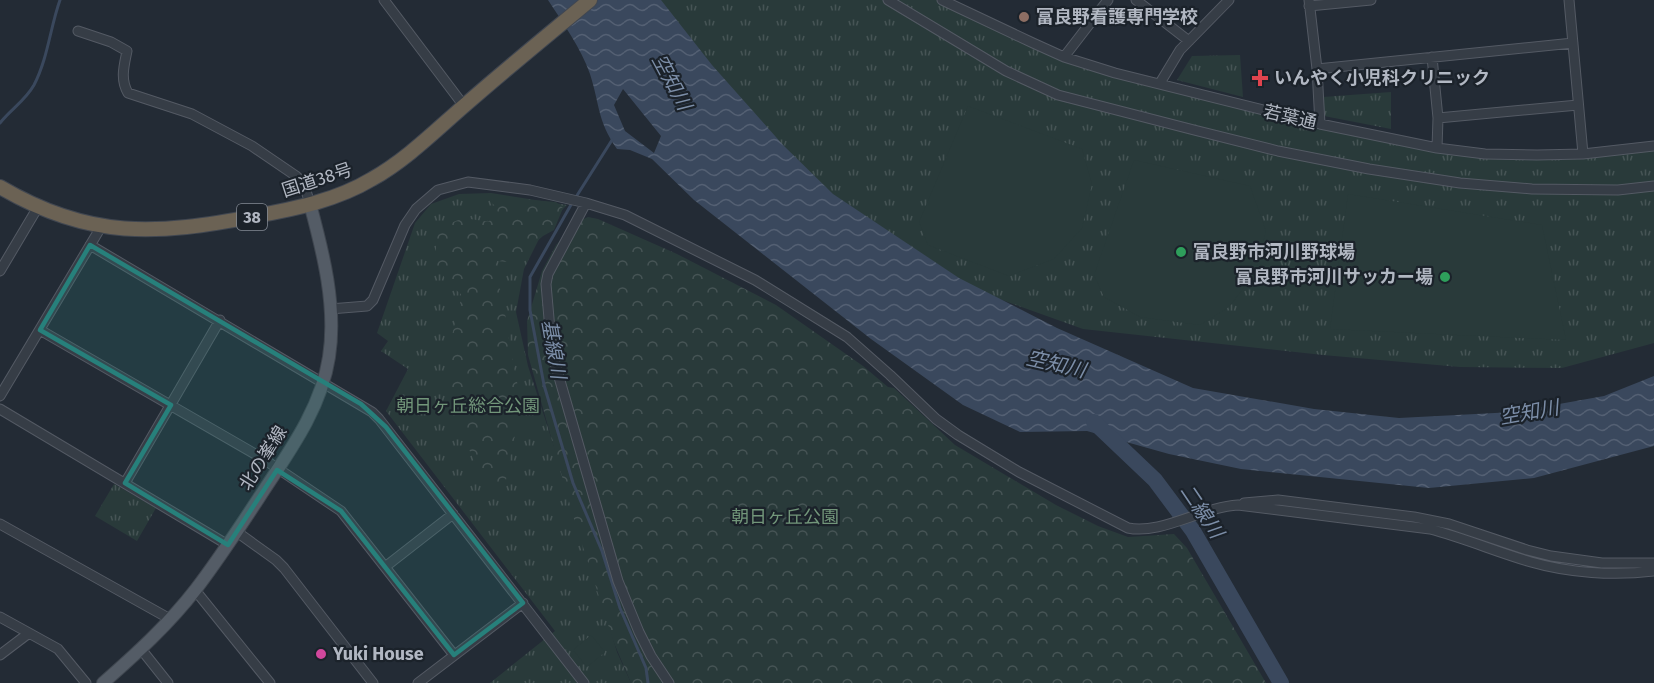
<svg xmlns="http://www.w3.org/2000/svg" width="1654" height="683" viewBox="0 0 1654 683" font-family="'Fira Sans','Noto Sans JP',sans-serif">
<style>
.grass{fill:url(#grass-tufts)}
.forest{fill:url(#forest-crowns)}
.garden{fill:#293a3a}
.water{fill:url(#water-waves);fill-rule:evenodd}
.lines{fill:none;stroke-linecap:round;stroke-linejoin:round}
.stream{stroke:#3a485d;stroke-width:3}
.river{stroke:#3a485d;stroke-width:16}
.minor-casing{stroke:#545a64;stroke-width:11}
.major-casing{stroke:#3f464f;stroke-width:14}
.highway-casing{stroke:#414751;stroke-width:16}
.minor{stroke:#363d46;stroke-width:9}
.major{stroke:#545c66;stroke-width:12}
.highway{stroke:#6b6254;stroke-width:14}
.marked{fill:#27807b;fill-opacity:0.2;stroke:#27807b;stroke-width:4.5;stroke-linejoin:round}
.education-dot{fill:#8d6e63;stroke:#1b222a;stroke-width:2}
.health-dot{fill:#e0444e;stroke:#1b222a;stroke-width:2}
.leisure-dot{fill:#2e9e5b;stroke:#1b222a;stroke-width:2}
.hotel-dot{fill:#d1479c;stroke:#1b222a;stroke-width:2}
.labels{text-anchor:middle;stroke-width:4.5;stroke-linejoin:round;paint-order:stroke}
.shield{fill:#1b222a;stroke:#848a94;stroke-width:1.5}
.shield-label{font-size:16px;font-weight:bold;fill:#b1b7c2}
.poi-label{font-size:18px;font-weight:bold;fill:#b1b7c2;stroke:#1b222a;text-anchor:start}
.street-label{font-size:18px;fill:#b1b7c2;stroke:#1b222a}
.park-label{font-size:18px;fill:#72967a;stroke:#1b222a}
.water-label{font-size:20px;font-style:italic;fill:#7c8ea8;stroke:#1b222a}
</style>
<defs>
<pattern id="grass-tufts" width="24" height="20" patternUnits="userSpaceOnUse" patternTransform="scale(1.5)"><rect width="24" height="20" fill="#293a3a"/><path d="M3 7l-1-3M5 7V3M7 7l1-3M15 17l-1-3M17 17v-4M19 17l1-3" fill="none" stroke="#465455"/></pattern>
<pattern id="forest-crowns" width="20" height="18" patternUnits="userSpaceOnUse" patternTransform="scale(1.5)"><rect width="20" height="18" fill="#293a3a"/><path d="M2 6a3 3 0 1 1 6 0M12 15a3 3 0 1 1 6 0" fill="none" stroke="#465455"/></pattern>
<pattern id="water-waves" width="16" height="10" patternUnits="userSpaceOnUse" patternTransform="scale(1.5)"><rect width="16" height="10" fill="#3a485d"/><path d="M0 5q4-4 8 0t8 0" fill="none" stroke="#546073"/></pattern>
</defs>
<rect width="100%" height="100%" fill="#232b35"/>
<path class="grass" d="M 650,0 L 942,0 L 1033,43 L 1198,95 L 1485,154 L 1654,146 L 1654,343 L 1562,368 L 1460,367 L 1323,355 L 1083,329 L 955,283 L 800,175 Z
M 1240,55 L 1243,97 L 1177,80 L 1192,56 Z
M 1391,92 L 1391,129 L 1324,116 L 1323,97 Z
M 491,193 L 567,205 L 545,227 L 524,269 L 516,312 L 528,366 L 569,493 L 617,652 L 631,683 L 490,683 L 555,631 L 386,411 L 408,369 L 381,351 L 388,341 L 377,333 L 415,223 L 431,204 L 459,194 Z
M 114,484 L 156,508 L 137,541 L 95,516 Z"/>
<path class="forest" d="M 496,197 L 556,202 L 563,208 L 554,230 L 543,236 L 517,259 L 508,262 L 497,261 L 491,273 L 502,293 L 511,353 L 522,406 L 510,457 L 506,480 L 493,489 L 485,483 L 457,424 L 449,398 L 452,384 L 452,335 L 460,304 L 461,294 L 448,284 L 439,268 L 433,262 L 436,251 L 436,234 C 445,227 455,218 467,219 C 480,219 488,226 499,215 L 495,206 L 490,201 Z
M 588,217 L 598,219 L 677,254 L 776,305 L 863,366 L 888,387 L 894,388 L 955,445 L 1056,505 L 1098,526 L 1128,537 L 1174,534 L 1187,548 L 1266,683 L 631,683 L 614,643 L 574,519 L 528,355 L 527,321 L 542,271 L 556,245 L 579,221 Z"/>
<path class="garden" d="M 968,106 L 1082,149 L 1092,184 L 1082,228 L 1054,259 L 1009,276 L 928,245 L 919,222 Z
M 1134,160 L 1250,186 L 1266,231 L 1255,273 L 1229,307 L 1200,325 L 1140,317 L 1104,297 L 1094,275 Z
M 1348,194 L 1542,225 L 1566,340 L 1330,329 Z
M 591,635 L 605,652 L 587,667 L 573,650 Z"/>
<path class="water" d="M 548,0 L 661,0 L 712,65 L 783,145 L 833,194 L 959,278 L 1057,328 L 1193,388 L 1314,409 L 1399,418 L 1514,412 L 1604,396 L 1654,376 L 1654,446 L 1534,478 L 1429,488 L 1241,469 L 1169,454 L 1087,431 L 1020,432 L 963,405 L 871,339 L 694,200 L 652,159 L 630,150 L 617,149 C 597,120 600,105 590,74 C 581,48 563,23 548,0 ZM 623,89 L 661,136 L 654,153 L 625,131 L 614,105 Z"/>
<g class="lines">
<path class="stream" d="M 0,123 C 11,109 25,101 34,85 C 48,58 50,28 60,0
M 576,197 L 612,140
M 572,203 L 530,277 L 530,310 L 544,385 L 573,483 L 602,551 L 620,608 L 646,668 L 648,683"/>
<path class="river" d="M 1094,422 L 1155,480 L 1193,531 L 1281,683"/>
<g class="minor-casing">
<path id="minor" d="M 384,0 L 464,106
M 888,0 L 1006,71 L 1058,95 L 1194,130 L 1278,151 L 1369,169 L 1460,183 L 1532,189 L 1618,190 L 1654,186
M 942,0 L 1033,43 L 1064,57 L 1115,73 L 1320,124 L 1437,148 L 1485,154 L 1537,155 L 1583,154 L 1654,146
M 1136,0 L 1189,41
M 1309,0 L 1317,69 L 1320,124
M 1569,0 L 1583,154
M 1309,6 L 1371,0
M 78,31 L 111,42 L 127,51 C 124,66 120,79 128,93 L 192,114 L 252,146 L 296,176 L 304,184 L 310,204
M 1064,57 L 1108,0
M 1432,57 L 1438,118 L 1437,148
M 1317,69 L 1573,43
M 1160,83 L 1180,50 L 1229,0
M 1438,118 L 1578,105
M 586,203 L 548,274 L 546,284 L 552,353 L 618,581 L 639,632 L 651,656 L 669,683
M 90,245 L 372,412 L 379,419 L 584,683
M 0,271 L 38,207
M 330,309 L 367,306 L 373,300 L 405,225 L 416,209 L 438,190 L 468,182 L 530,190 L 586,203 L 625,215 L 755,280 L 847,337 L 890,375 L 936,419 L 958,435 L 1019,472 L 1128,528 C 1161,535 1202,507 1238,505 L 1430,529 C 1464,538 1497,552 1531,562 C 1569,573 1614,576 1654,571
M 40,330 L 262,458 L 341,511 L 454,655
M 0,396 L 101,227
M 0,409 L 228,545
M 125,483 L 220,320
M 1244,503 L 1278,500 L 1414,517 L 1449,524 L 1527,550 L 1551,556 L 1602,563 L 1654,563
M 0,524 L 170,619
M 237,532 L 276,560 L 284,568 L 373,683
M 385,567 L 453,514
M 195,590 L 270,683
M 0,617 L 58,649 L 86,683
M 141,649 L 168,683
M 0,655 L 29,633
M 418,683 L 523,603"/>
</g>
<g class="major-casing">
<path id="major" d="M 103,683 C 136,654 169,624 196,589 C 222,555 245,519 268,484 C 294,445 322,404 329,357 C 337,307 323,252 310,204"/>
</g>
<g class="highway-casing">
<path id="highway" d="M 0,187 C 90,240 157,235 255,216 C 295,209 337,200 372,179 C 406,160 435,131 465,105 C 506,69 548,35 590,0"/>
</g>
<use href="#minor" class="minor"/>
<use href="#major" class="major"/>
<use href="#highway" class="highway"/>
</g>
<path class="marked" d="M 90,245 L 361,404 L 386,427 L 523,603 L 454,655 L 341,511 L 277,470 L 228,545 L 125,483 L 171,405 L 40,330 Z"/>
<circle class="education-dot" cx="1024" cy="17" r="6"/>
<path class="health-dot" d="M1257 69h6v6h6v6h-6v6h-6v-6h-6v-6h6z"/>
<g class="leisure-dot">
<circle cx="1181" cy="252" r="6"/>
<circle cx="1445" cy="277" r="6"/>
</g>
<circle class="hotel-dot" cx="321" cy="654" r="6"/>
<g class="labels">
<rect class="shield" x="237" y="204" width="30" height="26" rx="4.5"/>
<g class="shield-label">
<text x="252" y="223">38</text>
</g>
<g class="poi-label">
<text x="1036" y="23">富良野看護専門学校</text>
<text x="1274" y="84">いんやく小児科クリニック</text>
<text x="1193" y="258">富良野市河川野球場</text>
<text x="1433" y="283" text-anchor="end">富良野市河川サッカー場</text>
<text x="333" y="660">Yuki House</text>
</g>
<g class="street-label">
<text transform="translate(1290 117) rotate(13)" y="6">若葉通</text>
<text transform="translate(317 180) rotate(-18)" y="6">国道38号</text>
<text transform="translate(263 458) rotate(-58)" y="6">北の峯線</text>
</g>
<g class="park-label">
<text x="468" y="412">朝日ヶ丘総合公園</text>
<text x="785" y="523">朝日ヶ丘公園</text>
</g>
<g class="water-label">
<text transform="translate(672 82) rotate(62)" y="7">空知川</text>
<text transform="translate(554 349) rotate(80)" y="7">基線川</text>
<text transform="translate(1056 364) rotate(13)" y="7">空知川</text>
<text transform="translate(1529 412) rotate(-10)" y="7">空知川</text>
<text transform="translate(1202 511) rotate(56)" y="7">二線川</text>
</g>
</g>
</svg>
